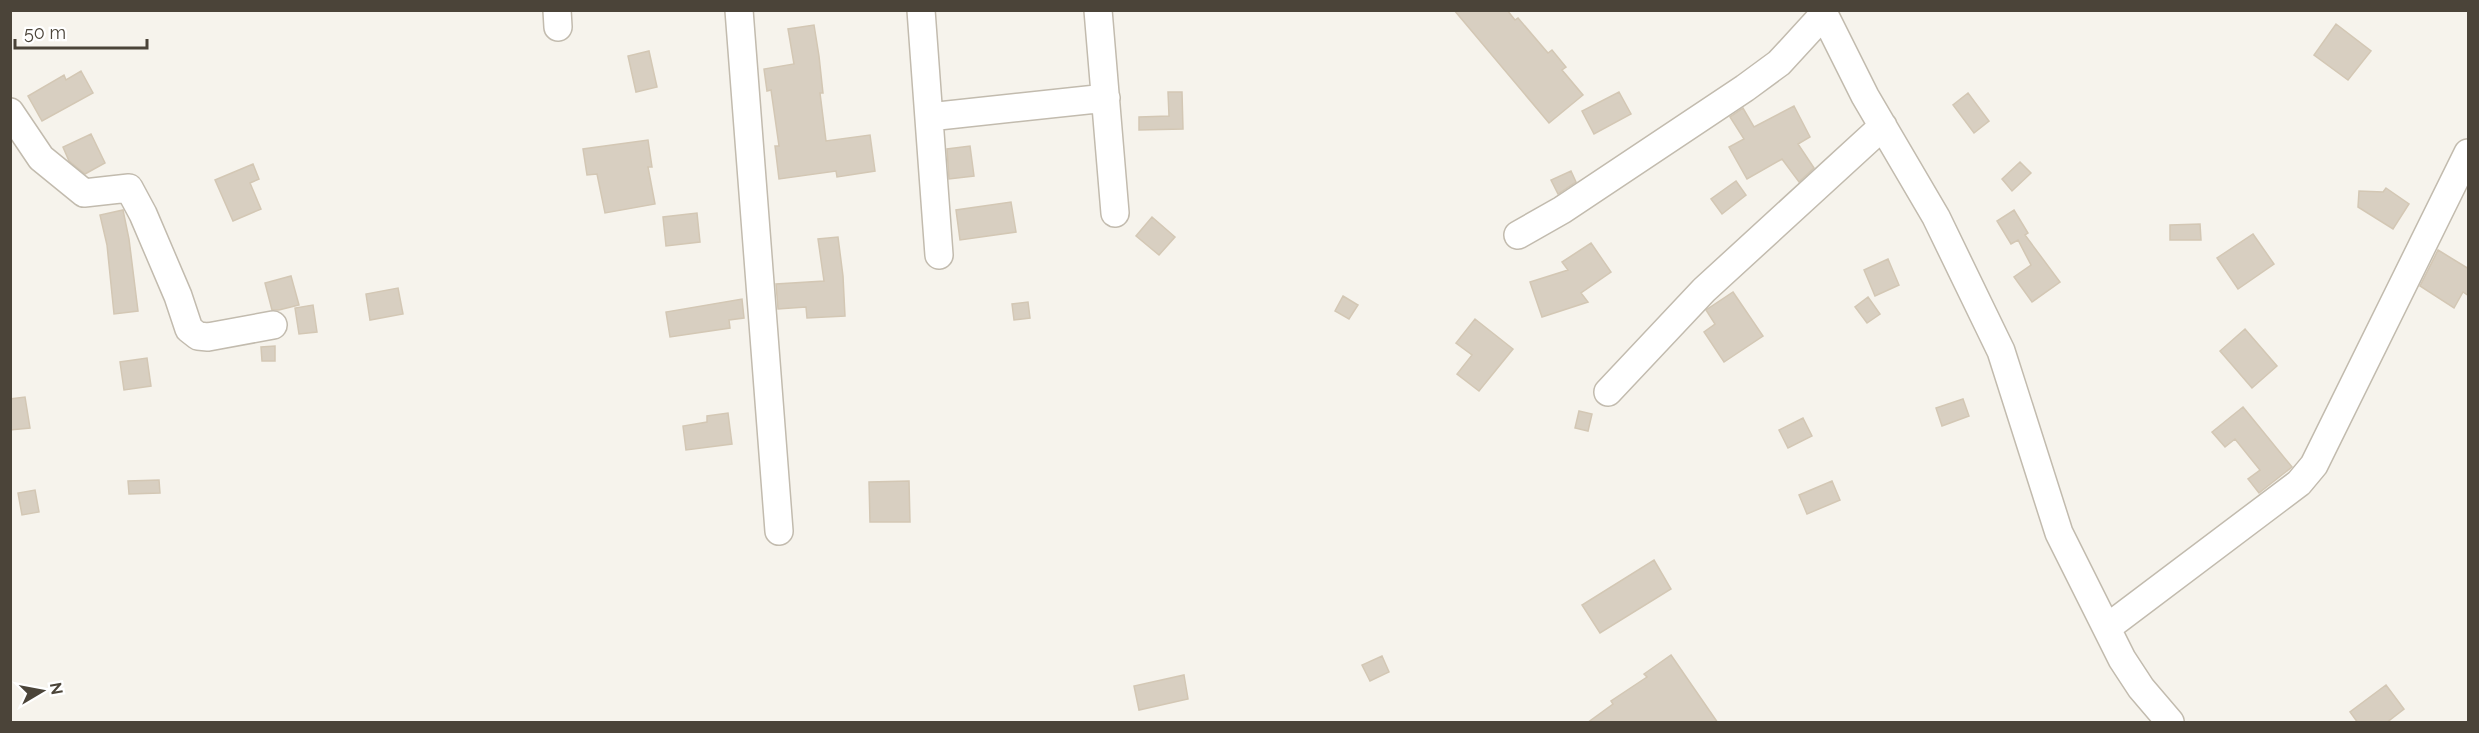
<svg xmlns="http://www.w3.org/2000/svg" width="2479" height="733" viewBox="0 0 2479 733" font-family="Raleway,sans-serif">
<style>
.building{fill:#d8cfc1;stroke:#d3c7b4;stroke-width:1.5}
.lines{fill:none;stroke-linecap:round;stroke-linejoin:round}
.minor-casing{stroke:#c2bbae;stroke-width:30}
.minor{stroke:#fff;stroke-width:27}
</style>
<rect width="100%" height="100%" fill="#f6f3ec"/>
<path class="building" d="M 1454,10 L 1507,10 L 1515,20 L 1518,18 L 1548,53 L 1552,50 L 1566,67 L 1562,70 L 1583,95 L 1549,123 Z
M 2336,24 L 2371,51 L 2348,80 L 2314,55 Z
M 814,25 L 819,56 L 823,93 L 820,93 L 826,141 L 870,135 L 875,171 L 837,177 L 836,171 L 779,179 L 775,146 L 779,146 L 771,90 L 767,91 L 764,69 L 794,64 L 788,29 Z
M 649,51 L 657,87 L 636,92 L 628,56 Z
M 81,71 L 93,93 L 42,121 L 28,96 L 64,75 L 66,80 Z
M 1168,92 L 1182,92 L 1183,129 L 1139,130 L 1139,117 L 1169,116 Z
M 1619,92 L 1631,114 L 1594,134 L 1582,111 Z
M 1968,93 L 1989,121 L 1974,133 L 1953,105 Z
M 1794,106 L 1810,137 L 1798,144 L 1814,168 L 1799,182 L 1782,159 L 1747,179 L 1729,147 L 1744,139 L 1730,117 L 1743,108 L 1754,127 Z
M 91,134 L 105,163 L 85,174 L 69,161 L 63,147 Z
M 648,140 L 652,167 L 648,167 L 655,204 L 605,213 L 597,174 L 587,175 L 583,149 Z
M 970,146 L 974,176 L 949,179 L 947,149 Z
M 2020,162 L 2031,173 L 2012,191 L 2002,179 Z
M 253,164 L 259,179 L 250,183 L 261,209 L 233,221 L 215,180 Z
M 1571,171 L 1576,182 L 1558,194 L 1551,180 Z
M 1736,181 L 1746,195 L 1722,214 L 1711,199 Z
M 2386,188 L 2409,204 L 2393,229 L 2358,207 L 2359,191 L 2383,192 Z
M 1011,202 L 1016,232 L 960,240 L 956,210 Z
M 123,210 L 129,239 L 138,311 L 114,314 L 107,245 L 100,215 Z
M 2014,210 L 2028,233 L 2025,235 L 2060,282 L 2032,302 L 2014,277 L 2031,265 L 2018,240 L 2011,244 L 1997,221 Z
M 697,213 L 700,242 L 666,246 L 663,217 Z
M 1152,217 L 1175,237 L 1159,255 L 1136,236 Z
M 2200,224 L 2201,240 L 2170,240 L 2170,225 Z
M 2253,234 L 2274,264 L 2238,289 L 2217,258 Z
M 838,237 L 843,276 L 845,316 L 807,318 L 806,307 L 778,309 L 776,284 L 824,281 L 818,239 Z
M 1591,243 L 1611,272 L 1581,293 L 1588,302 L 1542,317 L 1530,282 L 1568,270 L 1562,262 Z
M 2438,250 L 2469,269 L 2469,296 L 2463,292 L 2454,308 L 2420,286 Z
M 1888,259 L 1899,285 L 1875,296 L 1864,270 Z
M 291,276 L 299,305 L 279,310 L 272,310 L 265,283 Z
M 398,288 L 403,314 L 370,320 L 366,294 Z
M 1733,292 L 1763,336 L 1724,362 L 1704,332 L 1715,324 L 1706,310 Z
M 1343,296 L 1358,305 L 1349,319 L 1335,311 Z
M 1868,297 L 1880,314 L 1867,323 L 1855,307 Z
M 742,299 L 744,318 L 729,320 L 730,328 L 670,337 L 666,312 Z
M 1028,302 L 1030,318 L 1014,320 L 1012,304 Z
M 313,305 L 317,332 L 299,334 L 295,308 Z
M 1475,319 L 1513,349 L 1479,391 L 1457,374 L 1472,355 L 1456,343 Z
M 2245,329 L 2277,366 L 2252,388 L 2220,351 Z
M 275,346 L 275,361 L 262,361 L 261,347 Z
M 147,358 L 151,386 L 124,390 L 120,362 Z
M 25,397 L 30,428 L 10,430 L 10,399 Z
M 1963,399 L 1969,416 L 1942,426 L 1936,408 Z
M 2243,407 L 2292,467 L 2259,493 L 2248,479 L 2260,470 L 2235,439 L 2225,447 L 2212,432 Z
M 1579,411 L 1592,414 L 1588,431 L 1575,428 Z
M 728,413 L 732,444 L 686,450 L 683,426 L 707,422 L 707,416 Z
M 1803,418 L 1812,436 L 1788,448 L 1779,430 Z
M 159,480 L 160,493 L 129,494 L 128,481 Z
M 909,481 L 910,522 L 870,522 L 869,482 Z
M 1832,481 L 1840,500 L 1807,514 L 1799,495 Z
M 35,490 L 39,512 L 22,515 L 18,493 Z
M 1654,560 L 1671,589 L 1600,633 L 1582,605 Z
M 1671,655 L 1718,723 L 1587,723 L 1613,704 L 1611,701 L 1647,677 L 1644,674 Z
M 1382,656 L 1389,672 L 1370,681 L 1362,665 Z
M 1184,675 L 1188,699 L 1139,710 L 1134,686 Z
M 2386,685 L 2404,709 L 2386,723 L 2358,723 L 2350,712 Z"/>
<g class="lines">
<g class="minor-casing">
<path id="minor" d="M 557,10 L 558,27
M 739,10 L 779,531
M 921,10 L 939,255
M 1098,10 L 1115,213
M 1822,10 L 1865,96 L 1936,217 L 2001,351 L 2059,533 L 2122,659 L 2141,688 L 2170,722
M 10,112 L 41,158 L 84,193 L 129,188 L 143,214 L 178,296 L 189,329 L 198,336 L 208,337 L 273,325
M 929,117 L 1106,98
M 1518,235 L 1562,210 L 1745,88 L 1779,63 L 1824,14
M 1608,392 L 1704,290 L 1883,126
M 2108,627 L 2299,483 L 2314,465 L 2468,153"/>
</g>
<use href="#minor" class="minor"/>
</g>
<rect width="2479" height="733" fill="none" stroke="#4b4439" stroke-width="24"/>
<g transform="translate(42 691) rotate(80)" stroke="#ffffff" stroke-width="4.5" paint-order="stroke">
<path d="M0-4.5L10 22L0 15L-10 22Z" fill="#4b4439"/>
<text y="-9" font-size="16" font-weight="bold" text-anchor="middle" fill="#4b4439">N</text>
</g>
<path d="M15 39v9h132v-9" fill="none" stroke="#4b4439" stroke-width="3"/>
<text x="24" y="39" font-size="18" fill="#4b4439" stroke="#ffffff" stroke-width="4.5" paint-order="stroke">50 m</text>
</svg>
